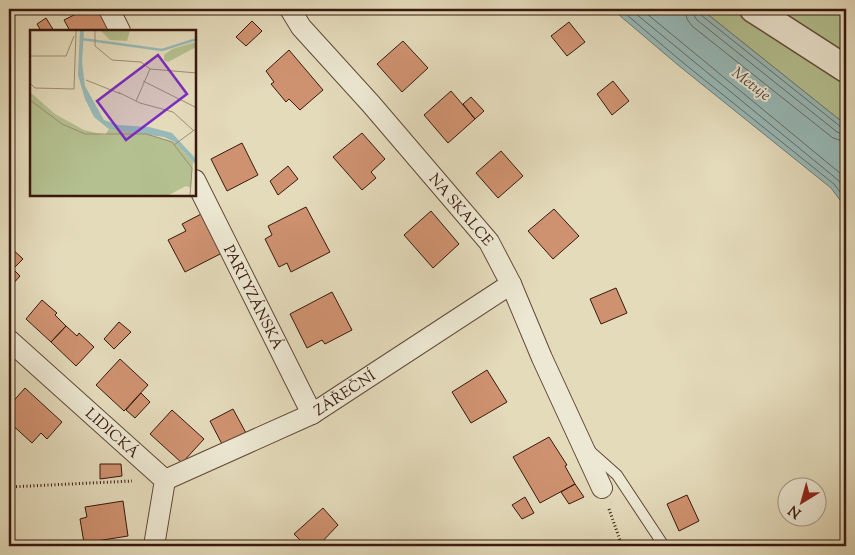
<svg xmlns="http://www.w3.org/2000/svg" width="855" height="555" viewBox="0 0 855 555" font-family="'Sorts Mill Goudy',serif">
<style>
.green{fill:#b4c090;stroke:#766c4f}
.water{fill:#97b9b8;stroke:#717974}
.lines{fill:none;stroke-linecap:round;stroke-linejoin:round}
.shore{stroke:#686963;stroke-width:1}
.building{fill:#cf9270;stroke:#38190e}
.service-casing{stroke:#634a39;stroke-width:12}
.minor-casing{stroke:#634a39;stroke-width:22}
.tertiary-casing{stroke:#634a39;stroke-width:29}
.path{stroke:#38190e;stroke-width:3;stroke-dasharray:1 2.5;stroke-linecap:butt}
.service{stroke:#ede8d3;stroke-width:10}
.minor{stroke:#ede8d3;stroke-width:20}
.tertiary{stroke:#ede8d3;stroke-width:26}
.labels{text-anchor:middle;stroke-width:4;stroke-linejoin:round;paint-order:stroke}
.street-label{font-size:15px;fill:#38190e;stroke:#ede8d3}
.water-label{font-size:16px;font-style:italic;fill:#544941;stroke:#ede8d3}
.inset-river{fill:none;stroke:#97b9b8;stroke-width:2.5}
.inset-road{fill:none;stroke:#9f8d76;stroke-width:1}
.view{fill:#7b2cbf;fill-opacity:0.15;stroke:#7b2cbf;stroke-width:2.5}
.inset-edge{fill:none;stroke:#38190e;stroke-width:2.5}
</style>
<rect width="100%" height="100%" fill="#e4dbbb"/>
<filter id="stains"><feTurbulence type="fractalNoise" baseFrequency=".004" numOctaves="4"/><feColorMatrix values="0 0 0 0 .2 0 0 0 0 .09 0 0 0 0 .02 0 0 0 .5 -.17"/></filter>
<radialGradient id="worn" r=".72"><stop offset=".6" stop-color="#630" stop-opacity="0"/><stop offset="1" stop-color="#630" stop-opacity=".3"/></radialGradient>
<path class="green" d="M 701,9 L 846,9 L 846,125 Z"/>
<path class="water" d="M 612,9 L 701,9 L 846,125 L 846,208 L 831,188 L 678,65 Z"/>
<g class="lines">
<path class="shore" d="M 620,9 L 681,61 L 834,184 L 846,200
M 630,9 L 838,180 L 846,190
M 641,9 L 846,178
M 685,9 L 687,19 L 692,26 L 833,138 L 846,142
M 692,9 L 693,14 L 697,20 L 837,132 L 846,135
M 699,9 L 701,15 L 841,127 L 846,128"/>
</g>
<path class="building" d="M 86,9 L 101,9 L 112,31 L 70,31 L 64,20 Z
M 46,18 L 54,31 L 41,31 L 37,24 Z
M 252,21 L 262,31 L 246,46 L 236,37 Z
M 569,22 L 585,42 L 567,56 L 551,36 Z
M 403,41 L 428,68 L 402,92 L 377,64 Z
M 289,50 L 323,90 L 300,110 L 289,99 L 286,102 L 271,84 L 274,82 L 266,71 Z
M 613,81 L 629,101 L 612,115 L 597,94 Z
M 451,91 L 475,119 L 448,143 L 424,115 Z
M 471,97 L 484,111 L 475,119 L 463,104 Z
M 362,133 L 385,159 L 371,172 L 376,178 L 362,190 L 333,157 Z
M 242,143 L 258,175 L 227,191 L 211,159 Z
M 501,151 L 523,176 L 498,198 L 476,173 Z
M 288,166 L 298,179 L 278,195 L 270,181 Z
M 306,207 L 330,252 L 291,272 L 287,263 L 279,267 L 265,239 L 272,235 L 268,226 Z
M 554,209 L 579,236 L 553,259 L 528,231 Z
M 431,211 L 459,244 L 433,268 L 404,235 Z
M 205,212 L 224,252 L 185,272 L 168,240 L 186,231 L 182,224 Z
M 9,246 L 23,259 L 13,269 L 20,276 L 12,285 L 11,284 L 9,286 Z
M 616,288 L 627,313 L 601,324 L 590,299 Z
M 332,292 L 352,330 L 325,344 L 322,340 L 307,348 L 290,314 Z
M 42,300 L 57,313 L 55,315 L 66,326 L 51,342 L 26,319 Z
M 119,322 L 131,332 L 114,349 L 104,339 Z
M 66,326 L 77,336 L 79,333 L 94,347 L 76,366 L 51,342 Z
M 120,359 L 148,385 L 124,411 L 96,385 Z
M 487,370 L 507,402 L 471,423 L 452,392 Z
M 25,388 L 62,422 L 47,439 L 41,433 L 32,443 L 9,422 L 9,406 Z
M 141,393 L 150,402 L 135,418 L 126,410 Z
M 233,409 L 246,433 L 223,446 L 210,421 Z
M 172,410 L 204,439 L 182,463 L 150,434 Z
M 549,437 L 567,465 L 565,466 L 575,484 L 540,503 L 513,457 Z
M 100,464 L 121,464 L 122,476 L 100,479 Z
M 575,484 L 584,497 L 569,504 L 561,492 Z
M 687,495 L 699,521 L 679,531 L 667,504 Z
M 525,497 L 534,513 L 522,519 L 512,505 Z
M 123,501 L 128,536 L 84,543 L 80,519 L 87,517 L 85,507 Z
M 323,508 L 338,525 L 318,546 L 306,546 L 294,534 Z"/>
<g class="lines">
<g class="service-casing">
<path id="service" d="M 590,451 L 617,475 L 664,546"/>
</g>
<g class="minor-casing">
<g id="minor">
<path d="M 109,9 L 120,31"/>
<path id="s1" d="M 290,9 L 301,27 L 371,104 L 489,242 L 511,284 L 542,358 L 602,488"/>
<path id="s2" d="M 195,180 L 312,414"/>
<path id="s3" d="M 9,340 L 165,480 L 154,546"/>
<path id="s4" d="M 165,480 L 312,414 L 511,284"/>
</g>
</g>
<g class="tertiary-casing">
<path id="tertiary" d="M 753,9 L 846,69"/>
</g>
<path class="path" d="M 9,487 L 132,481
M 609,509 L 622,546"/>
<use href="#service" class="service"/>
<use href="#minor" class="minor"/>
<use href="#tertiary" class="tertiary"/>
</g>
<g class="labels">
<g class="street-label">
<text dy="5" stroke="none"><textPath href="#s1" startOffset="264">NA SKALCE</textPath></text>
<text dy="5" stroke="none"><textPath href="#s2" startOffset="131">PARTYZÁNSKÁ</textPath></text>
<text dy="5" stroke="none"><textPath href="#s4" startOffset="200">ZÁŘEČNÍ</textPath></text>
<text dy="5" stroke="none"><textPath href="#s3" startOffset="139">LIDICKÁ</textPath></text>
</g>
<g class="water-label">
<text transform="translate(752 83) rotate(37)" y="6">Metuje</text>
</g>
</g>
<g transform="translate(30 30)">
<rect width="166" height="166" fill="#e4dbbb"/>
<path d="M 70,0 L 100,0 L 97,11 L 80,10 ZM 166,12 L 166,17 L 138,32 L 134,30 L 134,25 L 142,19 ZM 0,62 L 25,84 L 54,100 L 75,105 L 79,99 L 109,101 L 145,112 L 163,132 L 161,158 L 156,156 L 137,166 L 0,166 Z" fill="#b4c090"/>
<path d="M 50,0 L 54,0 L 52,32 L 55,56 L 74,90 L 88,95 L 119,97 L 142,103 L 166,129 L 166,135 L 145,112 L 134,107 L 79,99 L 64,87 L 55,69 L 48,45 Z" fill="#97b9b8"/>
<path class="inset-river" d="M 52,9 L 132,20 L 167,9"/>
<path class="inset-road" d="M 65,0 L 65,16 L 82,30 L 111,32 L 120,39 L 167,43M 0,26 L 36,26 L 44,6M 56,50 L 91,64M 113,51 L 167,78M 0,53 L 5,58 L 44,59 L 46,1M 88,62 L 110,73 L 143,82 L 163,100M 0,70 L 32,94 L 55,104 L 116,104 L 142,112 L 162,138 L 160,166M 106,71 L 120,39M 144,115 L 167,98"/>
<path class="view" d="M 128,25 L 157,64 L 96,110 L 67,71 Z"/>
<rect width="166" height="166" class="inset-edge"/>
</g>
<rect width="855" height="555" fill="none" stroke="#e4dbbb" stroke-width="30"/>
<rect x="10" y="10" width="835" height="535" fill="none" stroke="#38190e" stroke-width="2.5"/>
<rect x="15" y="15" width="825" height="525" fill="none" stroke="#38190e"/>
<g transform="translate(802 502) rotate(217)"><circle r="24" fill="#ede8d3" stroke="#a59584"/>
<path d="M0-4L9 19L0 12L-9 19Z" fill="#8f2418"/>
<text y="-8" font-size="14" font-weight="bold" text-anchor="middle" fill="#38190e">N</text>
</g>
<rect width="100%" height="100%" filter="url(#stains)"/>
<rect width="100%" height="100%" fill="url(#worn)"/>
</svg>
